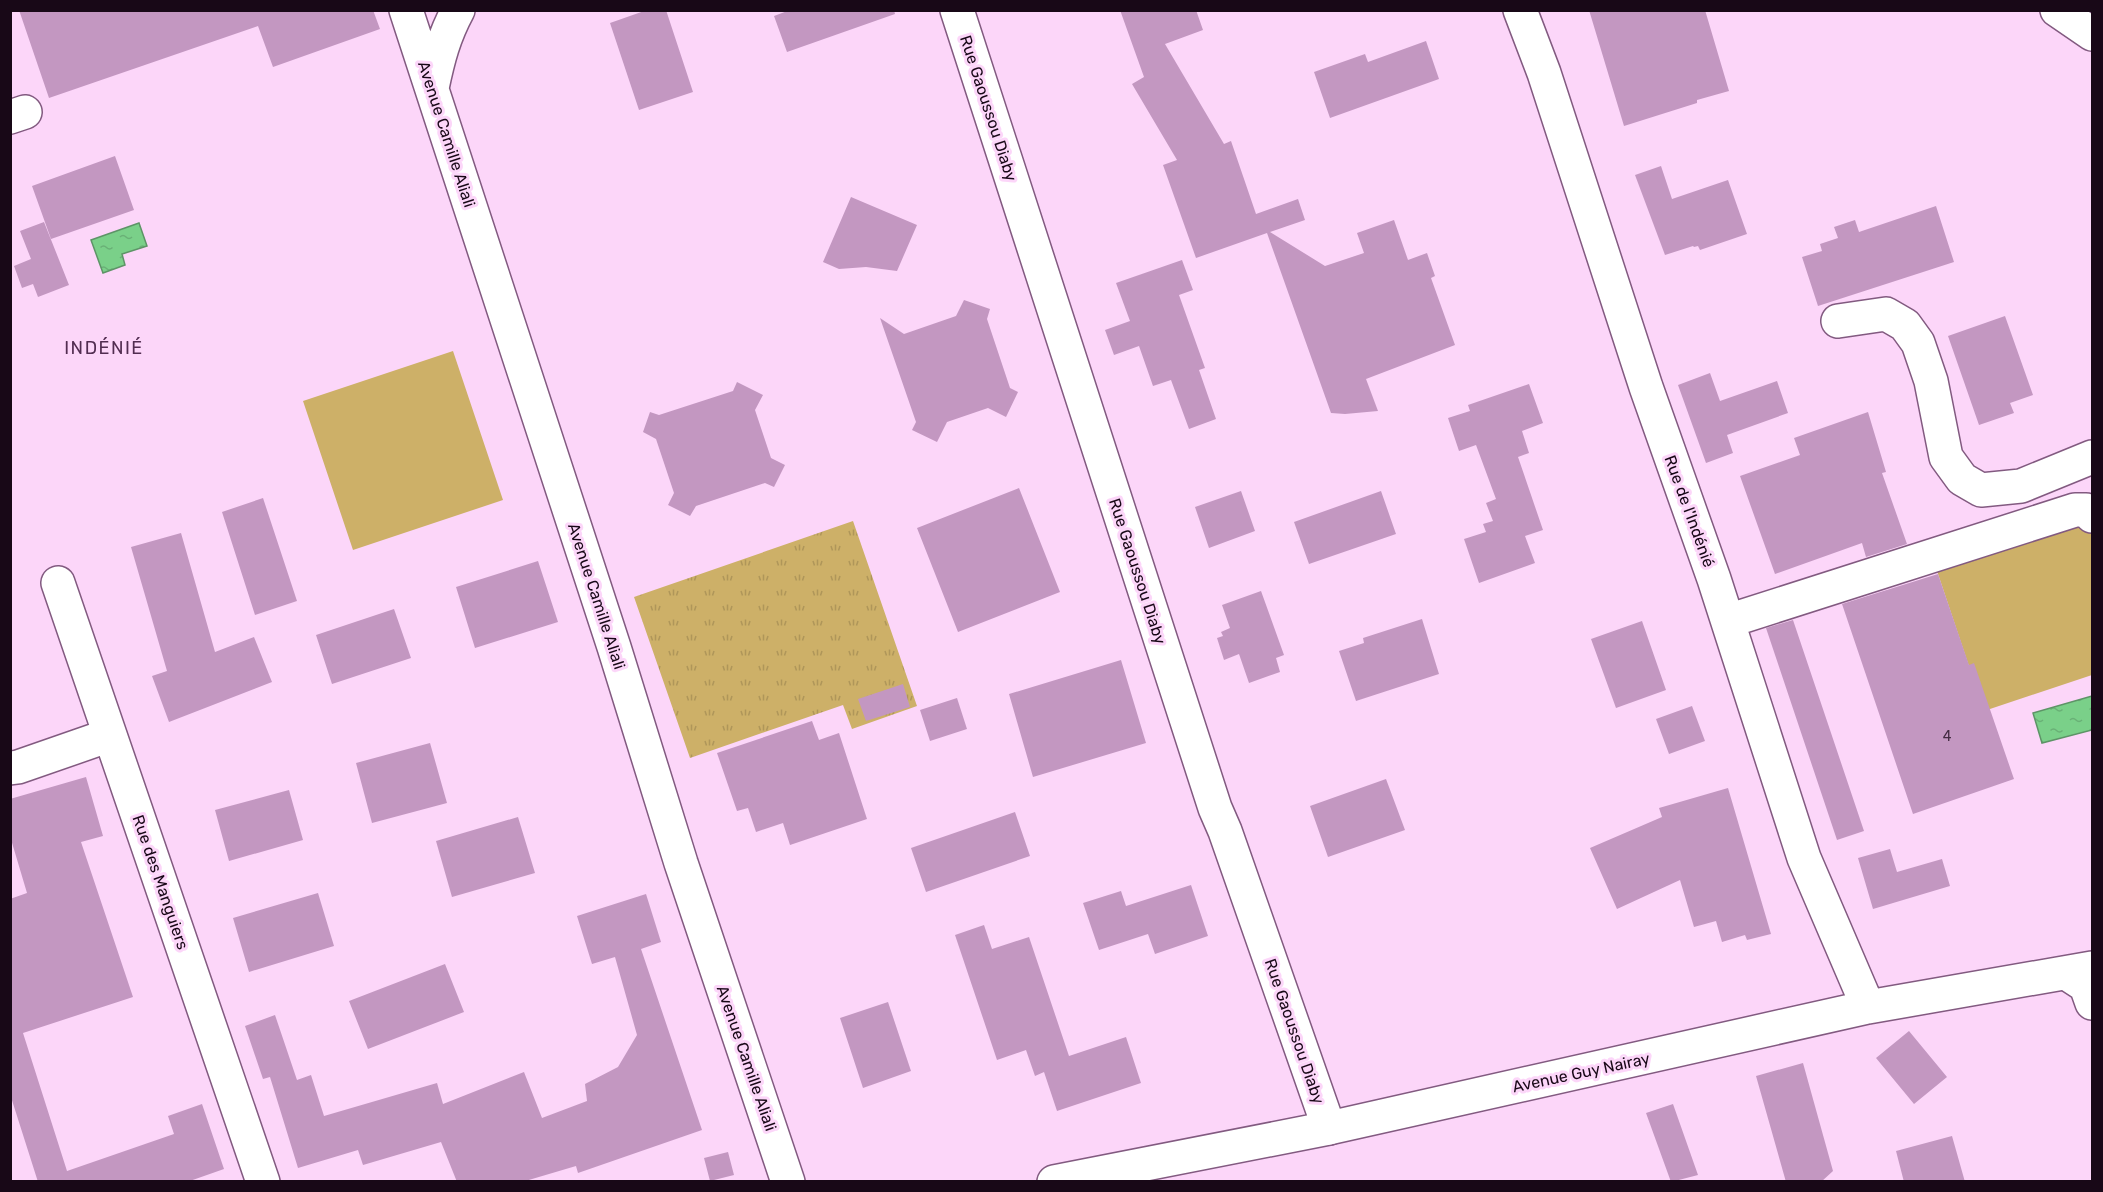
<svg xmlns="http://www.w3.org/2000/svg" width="2103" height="1192" viewBox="0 0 2103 1192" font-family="Rubik,sans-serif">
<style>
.grass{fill:url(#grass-tufts)}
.pitch{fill:#cdb068}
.water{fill:url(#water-ripples);stroke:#5d9467;stroke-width:1.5}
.building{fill:#c397c1}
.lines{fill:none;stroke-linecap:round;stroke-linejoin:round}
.minor-casing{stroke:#825a80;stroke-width:36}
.major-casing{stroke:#825a80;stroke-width:36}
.highway-casing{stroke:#825a80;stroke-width:36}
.minor{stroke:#fff;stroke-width:33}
.major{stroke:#fff;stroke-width:33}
.highway{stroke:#fff;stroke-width:33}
.labels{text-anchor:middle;stroke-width:6;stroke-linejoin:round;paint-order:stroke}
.number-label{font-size:14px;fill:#432c42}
.street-label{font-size:16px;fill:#180817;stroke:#fcd6f9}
.neighbourhood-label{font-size:18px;letter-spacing:1.5px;fill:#522d51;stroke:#fcd6f9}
</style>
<defs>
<pattern id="grass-tufts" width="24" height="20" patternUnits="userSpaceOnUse" patternTransform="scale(1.5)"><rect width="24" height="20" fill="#cdb068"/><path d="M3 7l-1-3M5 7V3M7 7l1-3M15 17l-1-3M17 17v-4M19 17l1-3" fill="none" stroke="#af9659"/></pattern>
<pattern id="water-ripples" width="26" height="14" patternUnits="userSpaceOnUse" patternTransform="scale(1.5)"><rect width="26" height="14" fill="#7ad089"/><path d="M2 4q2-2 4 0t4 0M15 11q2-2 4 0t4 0" fill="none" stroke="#69b176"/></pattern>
</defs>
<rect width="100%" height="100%" fill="#fcd6f9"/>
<path class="grass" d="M 853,521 L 917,706 L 852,729 L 843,705 L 690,758 L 634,597 Z"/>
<path class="pitch" d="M 453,351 L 503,500 L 353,550 L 303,401 Z
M 2088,517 L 2092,530 L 2092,675 L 1984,711 L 1936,568 Z"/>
<path class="water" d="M 139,223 L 147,246 L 122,254 L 125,265 L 103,273 L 91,240 Z
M 2092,696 L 2092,730 L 2042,743 L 2033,713 Z"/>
<path class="building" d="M 19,10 L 373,10 L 380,29 L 273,67 L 258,26 L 49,98 Z
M 647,10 L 666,10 L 693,92 L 639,110 L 610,23 Z
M 790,10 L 894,10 L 895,14 L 787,52 L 774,16 Z
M 1120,10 L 1196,10 L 1203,30 L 1165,44 L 1224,144 L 1231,141 L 1256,214 L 1298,199 L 1305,220 L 1270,232 L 1325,266 L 1364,253 L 1357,233 L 1394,220 L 1408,260 L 1427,253 L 1435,276 L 1431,278 L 1455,345 L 1366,379 L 1378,411 L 1345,414 L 1331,413 L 1267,233 L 1196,258 L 1163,165 L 1177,160 L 1132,84 L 1144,77 Z
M 1589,10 L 1705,10 L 1729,91 L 1697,100 L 1697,103 L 1624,126 Z
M 1426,41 L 1439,79 L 1330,118 L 1314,72 L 1365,54 L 1368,62 Z
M 115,156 L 134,210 L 51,239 L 32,186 Z
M 1661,166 L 1672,199 L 1728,180 L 1747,234 L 1700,250 L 1698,246 L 1694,247 L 1693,246 L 1665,255 L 1635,175 Z
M 851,197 L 917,225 L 897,271 L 866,267 L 839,269 L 823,262 Z
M 1936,206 L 1954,262 L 1818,306 L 1802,257 L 1822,251 L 1820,244 L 1838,238 L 1834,227 L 1855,220 L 1859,232 Z
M 44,222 L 69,285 L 38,297 L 33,284 L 22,288 L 14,266 L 31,259 L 20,231 Z
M 1182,260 L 1193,290 L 1179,295 L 1205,368 L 1199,370 L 1216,419 L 1189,429 L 1171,380 L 1153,386 L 1139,346 L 1114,355 L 1105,330 L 1130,321 L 1116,283 Z
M 964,300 L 990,309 L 987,319 L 1010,388 L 1018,392 L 1006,417 L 988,408 L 947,422 L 937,442 L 912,430 L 916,422 L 880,318 L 904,334 L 956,316 Z
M 2005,316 L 2033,395 L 2010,403 L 2014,413 L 1979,425 L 1948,336 Z
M 1710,373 L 1720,401 L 1777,381 L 1788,413 L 1727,435 L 1733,453 L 1706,463 L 1678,385 Z
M 737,382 L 763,395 L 755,410 L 771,458 L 785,465 L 774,487 L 765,483 L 696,506 L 690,516 L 668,505 L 674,493 L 656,439 L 643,432 L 650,412 L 659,415 L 733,391 Z
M 1529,384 L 1543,423 L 1522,431 L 1529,453 L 1518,457 L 1543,530 L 1525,536 L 1535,563 L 1479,583 L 1464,539 L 1486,532 L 1483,524 L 1493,521 L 1486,503 L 1496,499 L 1476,445 L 1459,451 L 1448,418 L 1470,411 L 1468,405 Z
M 1868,412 L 1886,472 L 1882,473 L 1907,544 L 1866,557 L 1862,543 L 1775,574 L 1740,476 L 1800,455 L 1794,438 Z
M 1019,488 L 1060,592 L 958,632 L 917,528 Z
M 1241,491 L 1255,531 L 1209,548 L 1195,507 Z
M 1381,491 L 1396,534 L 1309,564 L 1294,522 Z
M 263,498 L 297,601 L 255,615 L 222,512 Z
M 181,533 L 215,652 L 254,637 L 272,682 L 169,722 L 152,676 L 167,671 L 131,547 Z
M 538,561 L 558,622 L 475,648 L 456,587 Z
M 1938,574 L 1969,665 L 1974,663 L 2014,779 L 1913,814 L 1842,604 Z
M 1261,591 L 1284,655 L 1276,658 L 1280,672 L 1249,683 L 1239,654 L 1224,660 L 1217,638 L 1223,636 L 1221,632 L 1230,628 L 1222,605 Z
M 394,609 L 411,658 L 332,684 L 316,635 Z
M 1422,619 L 1439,674 L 1356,701 L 1339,651 L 1364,643 L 1363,638 Z
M 1793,620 L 1864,831 L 1837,840 L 1766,628 Z
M 1642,621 L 1666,690 L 1616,708 L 1591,639 Z
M 1121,660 L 1146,743 L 1033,777 L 1009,694 Z
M 903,684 L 910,707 L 866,721 L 858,699 Z
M 957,698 L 967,729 L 930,741 L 920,710 Z
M 1692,706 L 1705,741 L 1669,754 L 1656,719 Z
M 812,721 L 819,740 L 839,733 L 867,819 L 790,845 L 783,823 L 756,832 L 748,808 L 737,811 L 717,753 Z
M 430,743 L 447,803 L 372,823 L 356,763 Z
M 86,777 L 103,836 L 81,842 L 133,997 L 23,1033 L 67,1171 L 174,1134 L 168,1116 L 202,1104 L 224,1169 L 187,1182 L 38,1182 L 10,1094 L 10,899 L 27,893 L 10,836 L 10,799 Z
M 1386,779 L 1405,830 L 1328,857 L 1310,806 Z
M 1728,788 L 1771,934 L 1747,940 L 1745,935 L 1722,942 L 1716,921 L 1694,927 L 1680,880 L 1617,909 L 1590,848 L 1662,817 L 1659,808 Z
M 289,790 L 303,840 L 229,861 L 215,810 Z
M 1015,812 L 1030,856 L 926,892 L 911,848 Z
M 518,817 L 535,873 L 452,897 L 436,841 Z
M 1890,849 L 1897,872 L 1942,859 L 1950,886 L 1873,909 L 1858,858 Z
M 1191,885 L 1208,936 L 1155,954 L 1148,934 L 1099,950 L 1083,903 L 1121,891 L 1126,906 Z
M 318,893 L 334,946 L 249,972 L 233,918 Z
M 646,894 L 661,942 L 641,949 L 702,1130 L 578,1173 L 576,1166 L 522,1182 L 457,1182 L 441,1142 L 363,1165 L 358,1150 L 298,1168 L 270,1077 L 263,1079 L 245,1026 L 275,1015 L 297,1080 L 311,1075 L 324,1116 L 437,1083 L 443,1104 L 524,1072 L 542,1118 L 587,1101 L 585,1084 L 618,1067 L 637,1035 L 615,957 L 592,964 L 577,916 Z
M 984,925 L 992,949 L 1029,937 L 1069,1056 L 1126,1037 L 1141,1083 L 1057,1111 L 1044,1072 L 1035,1076 L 1026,1050 L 997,1060 L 955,935 Z
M 445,964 L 464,1012 L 368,1049 L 349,1001 Z
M 888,1002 L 911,1071 L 863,1088 L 840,1018 Z
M 1909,1031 L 1947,1077 L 1914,1104 L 1876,1058 Z
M 1803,1063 L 1833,1171 L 1821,1182 L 1786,1182 L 1756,1076 Z
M 1673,1104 L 1698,1175 L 1671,1182 L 1646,1113 Z
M 1952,1136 L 1965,1182 L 1904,1182 L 1896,1151 Z
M 728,1152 L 734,1175 L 710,1181 L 704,1158 Z"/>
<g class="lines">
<g class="minor-casing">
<path id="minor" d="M 1520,10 L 1544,73 L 1646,387 L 1714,579 L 1804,858 L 1868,1007
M 10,117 L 25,112
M 1838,321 L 1886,314 L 1905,325 L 1918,343 L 1931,381 L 1946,457 L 1962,479 L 1981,490 L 2021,486 L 2092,457
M 58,583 L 263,1182
M 1728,621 L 2075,510 L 2086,510 L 2092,516
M 10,768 L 18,767 L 110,735
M 2066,973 L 2086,986 L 2092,1003
M 1329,1128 L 1868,1007 L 2092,968"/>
</g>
<g class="major-casing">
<path id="major" d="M 406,10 L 614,647 L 681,863 L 788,1182
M 957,10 L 1215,808 L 1225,831 L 1329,1128 L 1054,1182
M 432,88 C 438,59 444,36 458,10"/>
</g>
<g class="highway-casing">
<path id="highway" d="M 2057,10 L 2092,34"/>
</g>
<use href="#minor" class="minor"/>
<use href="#major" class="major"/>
<use href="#highway" class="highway"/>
</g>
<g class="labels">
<g class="number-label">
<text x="1947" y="741">4</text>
</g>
<g class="street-label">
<text transform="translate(989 108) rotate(72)" y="6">Rue Gaoussou Diaby</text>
<text transform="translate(447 134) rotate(72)" y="6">Avenue Camille Aliali</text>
<text transform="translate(1690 511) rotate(70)" y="6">Rue de l'Indénié</text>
<text transform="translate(1138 571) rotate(72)" y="6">Rue Gaoussou Diaby</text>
<text transform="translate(597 596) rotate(72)" y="6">Avenue Camille Aliali</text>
<text transform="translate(161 882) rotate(71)" y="6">Rue des Manguiers</text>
<text transform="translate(1295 1031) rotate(71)" y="6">Rue Gaoussou Diaby</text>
<text transform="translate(747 1058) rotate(71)" y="6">Avenue Camille Aliali</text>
<text transform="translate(1581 1072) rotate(-12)" y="6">Avenue Guy Nairay</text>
</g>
<g class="neighbourhood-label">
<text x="104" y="354">INDÉNIÉ</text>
</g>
</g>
<rect width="2103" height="1192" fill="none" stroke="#180817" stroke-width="24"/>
</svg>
